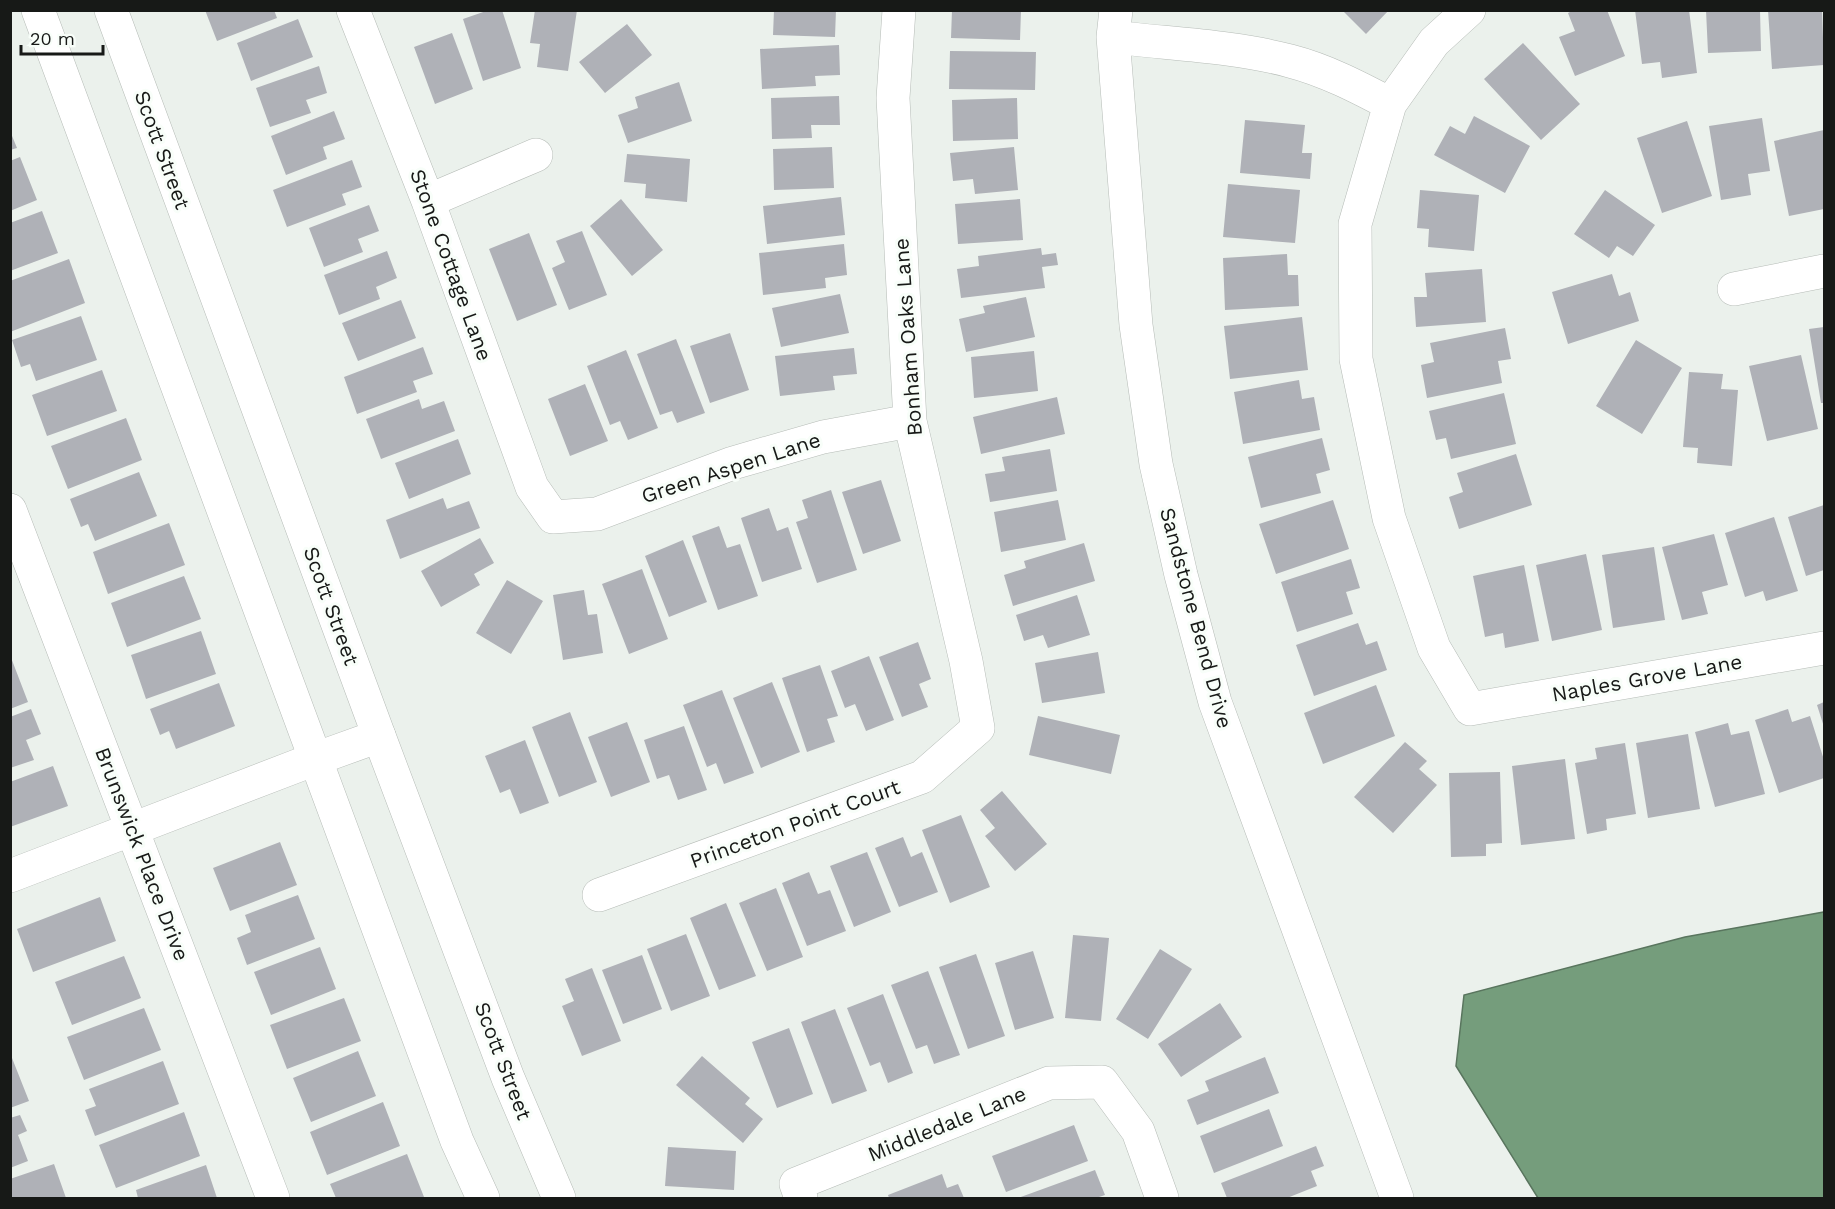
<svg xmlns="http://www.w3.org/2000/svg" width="1835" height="1209" viewBox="0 0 1835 1209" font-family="'Work Sans',sans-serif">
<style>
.water{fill:#759d7c;stroke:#59755e;stroke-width:1.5}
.building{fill:#afb1b7}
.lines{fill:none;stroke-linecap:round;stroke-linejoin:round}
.minor-casing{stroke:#b6bcb7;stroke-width:34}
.major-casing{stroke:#b6bcb7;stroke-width:34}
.minor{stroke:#fff;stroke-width:33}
.major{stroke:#fff;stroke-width:33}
.labels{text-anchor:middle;stroke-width:6;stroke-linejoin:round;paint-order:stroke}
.street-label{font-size:21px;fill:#171917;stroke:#f8fef9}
</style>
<rect width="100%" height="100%" fill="#ebf1ec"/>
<path class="water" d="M 1824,912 L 1824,1198 L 1538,1198 L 1456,1066 L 1464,995 L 1685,937 Z"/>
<path class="building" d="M 205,10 L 274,10 L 277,18 L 217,41 Z
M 489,10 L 502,10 L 521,68 L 483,81 L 463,19 Z
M 535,10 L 577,10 L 568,71 L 537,67 L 540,44 L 530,43 Z
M 774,10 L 836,10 L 835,37 L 773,35 Z
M 952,10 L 1021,10 L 1020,40 L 951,38 Z
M 1342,10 L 1389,10 L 1366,34 Z
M 1574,10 L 1607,10 L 1625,56 L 1575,76 L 1559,37 L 1575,31 L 1568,13 Z
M 1635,10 L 1689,10 L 1697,73 L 1662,78 L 1660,62 L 1642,64 Z
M 1706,10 L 1760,10 L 1761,51 L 1708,53 Z
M 1768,10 L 1822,10 L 1824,65 L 1772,69 Z
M 298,19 L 313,57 L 251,81 L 237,43 Z
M 627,24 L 652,55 L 605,93 L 579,62 Z
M 452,33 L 473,89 L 435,104 L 414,47 Z
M 1523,43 L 1580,104 L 1541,140 L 1484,79 Z
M 839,45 L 840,75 L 815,76 L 816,86 L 762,89 L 760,49 Z
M 950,51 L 1036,52 L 1035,90 L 949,89 Z
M 319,66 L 327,93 L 306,100 L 311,113 L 270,127 L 256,88 Z
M 679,82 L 692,121 L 628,143 L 618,115 L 638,108 L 635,97 Z
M 839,96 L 840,125 L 811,125 L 812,138 L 772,139 L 771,98 Z
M 1017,98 L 1018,139 L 953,141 L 952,100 Z
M 334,111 L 345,139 L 323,147 L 327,159 L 286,175 L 271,136 Z
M 1474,116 L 1530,146 L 1505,193 L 1434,155 L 1450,126 L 1465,134 Z
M 1762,118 L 1770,171 L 1748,174 L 1751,195 L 1721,200 L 1709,126 Z
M 1245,120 L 1305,125 L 1302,153 L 1312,153 L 1310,179 L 1240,173 Z
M 1687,121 L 1712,196 L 1662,213 L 1637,138 Z
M 1824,130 L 1824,209 L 1789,216 L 1774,141 Z
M 10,131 L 17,148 L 10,150 Z
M 832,147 L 834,188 L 774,190 L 773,149 Z
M 1014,147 L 1018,190 L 975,194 L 973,179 L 953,181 L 950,153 Z
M 627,154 L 690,159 L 687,202 L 645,198 L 646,184 L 624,182 Z
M 20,157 L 37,200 L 10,211 L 10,161 Z
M 352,160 L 362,187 L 342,194 L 346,205 L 287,227 L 273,190 Z
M 1228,184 L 1300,190 L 1295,243 L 1223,237 Z
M 1420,190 L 1479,195 L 1474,251 L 1428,247 L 1429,229 L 1417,228 Z
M 1605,190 L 1655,225 L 1633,256 L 1617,246 L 1609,258 L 1574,234 Z
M 841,197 L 845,235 L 767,244 L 763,206 Z
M 621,199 L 663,250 L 632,276 L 590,226 Z
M 1020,199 L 1023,240 L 958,244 L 955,204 Z
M 369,205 L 379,231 L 358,239 L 363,252 L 324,267 L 309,228 Z
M 42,211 L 58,253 L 10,271 L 10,223 Z
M 582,231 L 607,295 L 569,310 L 552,268 L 565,262 L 556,241 Z
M 529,233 L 557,305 L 517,321 L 489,249 Z
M 844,244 L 847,275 L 825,278 L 826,288 L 763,295 L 759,253 Z
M 1041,248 L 1042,255 L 1056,253 L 1058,265 L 1042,267 L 1045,288 L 961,298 L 957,269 L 979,266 L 978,256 Z
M 387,251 L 397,278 L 376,287 L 380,299 L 339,315 L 324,275 Z
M 1287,254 L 1288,275 L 1298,275 L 1299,306 L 1225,310 L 1223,258 Z
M 69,259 L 85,303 L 10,332 L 10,281 Z
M 1482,269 L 1486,322 L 1416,327 L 1414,297 L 1427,297 L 1425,273 Z
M 1612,274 L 1619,296 L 1630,292 L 1639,321 L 1568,344 L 1552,292 Z
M 840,294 L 849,333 L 781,347 L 772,308 Z
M 1026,297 L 1035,337 L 966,352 L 959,319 L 985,313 L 983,306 Z
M 401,300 L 416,338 L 358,361 L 342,323 Z
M 81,316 L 97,360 L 36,381 L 30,364 L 21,367 L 12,340 Z
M 1302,317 L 1308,370 L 1230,379 L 1224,326 Z
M 1824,327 L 1824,403 L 1821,403 L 1809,329 Z
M 1505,328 L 1511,359 L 1498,361 L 1502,383 L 1427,398 L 1421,365 L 1434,362 L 1430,343 Z
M 730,333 L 749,390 L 710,403 L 690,346 Z
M 676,339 L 705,413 L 677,423 L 672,411 L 660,415 L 637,354 Z
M 1636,340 L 1682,368 L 1642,434 L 1596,406 Z
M 423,347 L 433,374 L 413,381 L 417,392 L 357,414 L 344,377 Z
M 854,348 L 857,374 L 833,376 L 835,390 L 780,396 L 775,356 Z
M 626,350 L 658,428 L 628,440 L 620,421 L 610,425 L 587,366 Z
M 1034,351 L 1038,391 L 974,398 L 971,357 Z
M 1801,355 L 1818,429 L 1767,441 L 1749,366 Z
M 102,370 L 117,411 L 47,436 L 32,395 Z
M 1689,372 L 1723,374 L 1721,389 L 1738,390 L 1732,466 L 1697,463 L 1698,448 L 1683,447 Z
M 1299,380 L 1302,399 L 1314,397 L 1320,430 L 1243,444 L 1234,392 Z
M 585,384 L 608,441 L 570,456 L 548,399 Z
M 1504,393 L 1516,444 L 1451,459 L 1446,438 L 1436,440 L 1429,411 Z
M 1057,397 L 1065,434 L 981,454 L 973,417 Z
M 419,399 L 422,409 L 444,401 L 455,431 L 381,459 L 366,419 Z
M 126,418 L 142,460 L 68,489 L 51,446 Z
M 1322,438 L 1330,470 L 1316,474 L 1321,493 L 1261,508 L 1248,457 Z
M 458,439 L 471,474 L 409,499 L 395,463 Z
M 1050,449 L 1057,491 L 990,502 L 985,474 L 1005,471 L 1002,457 Z
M 1516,454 L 1532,505 L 1459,529 L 1449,497 L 1463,492 L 1457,473 Z
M 139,472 L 157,516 L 95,541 L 88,524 L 81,527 L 70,499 Z
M 881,480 L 901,541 L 863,554 L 842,492 Z
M 831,490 L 857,570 L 817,583 L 796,522 L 808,518 L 802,500 Z
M 443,498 L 447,509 L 469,501 L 480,528 L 400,559 L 386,520 Z
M 1058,500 L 1066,540 L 1001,552 L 994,512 Z
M 1333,500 L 1349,549 L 1276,574 L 1259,524 Z
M 1824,505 L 1824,570 L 1806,576 L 1788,517 Z
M 769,508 L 777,531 L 788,527 L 802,569 L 762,582 L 741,518 Z
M 1774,517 L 1798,591 L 1766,601 L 1763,591 L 1745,597 L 1725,533 Z
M 169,523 L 185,565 L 108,594 L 93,552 Z
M 719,526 L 727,548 L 740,544 L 758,596 L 718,610 L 692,536 Z
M 1714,534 L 1728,585 L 1702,592 L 1708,614 L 1682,620 L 1662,547 Z
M 480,538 L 494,563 L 474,574 L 480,585 L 441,607 L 421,571 Z
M 683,540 L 707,602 L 669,617 L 645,556 Z
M 1084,543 L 1095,581 L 1013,606 L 1004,575 L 1026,568 L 1024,561 Z
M 1654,547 L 1665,620 L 1613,628 L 1602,555 Z
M 1586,554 L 1602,630 L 1552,641 L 1536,565 Z
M 1351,559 L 1360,588 L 1346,592 L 1353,614 L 1297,632 L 1281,582 Z
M 1524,565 L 1539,641 L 1505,648 L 1503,633 L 1485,637 L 1473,576 Z
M 642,569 L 668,639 L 629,654 L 602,584 Z
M 184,576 L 201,619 L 127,647 L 111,603 Z
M 507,580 L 543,601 L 511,654 L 476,633 Z
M 584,590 L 588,615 L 597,614 L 603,653 L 563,660 L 553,595 Z
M 1077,595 L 1090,635 L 1048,648 L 1043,635 L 1024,641 L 1016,615 Z
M 1358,623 L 1366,645 L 1377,641 L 1387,670 L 1314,696 L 1296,645 Z
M 201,631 L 216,674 L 146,699 L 131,655 Z
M 918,642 L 931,679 L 919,684 L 928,707 L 902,717 L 879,657 Z
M 1098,652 L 1105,693 L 1042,703 L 1035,663 Z
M 10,655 L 28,702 L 10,709 Z
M 869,656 L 894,720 L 866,731 L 855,704 L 845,708 L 831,671 Z
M 820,665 L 838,716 L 827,719 L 835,742 L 807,752 L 782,678 Z
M 772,682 L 800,752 L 761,768 L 733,698 Z
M 219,683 L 235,726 L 176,749 L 169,731 L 160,735 L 150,709 Z
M 1376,685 L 1395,736 L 1323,764 L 1304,713 Z
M 722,690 L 754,773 L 724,784 L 716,763 L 707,767 L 683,705 Z
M 1824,702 L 1824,727 L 1817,705 Z
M 31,709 L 41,734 L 26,740 L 34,760 L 10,768 L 10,717 Z
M 1788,709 L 1792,722 L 1810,716 L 1824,760 L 1824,778 L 1779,793 L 1755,720 Z
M 570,712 L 597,782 L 559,797 L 532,727 Z
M 1038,716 L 1120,735 L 1111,774 L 1029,755 Z
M 627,722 L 650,782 L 611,797 L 588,737 Z
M 1728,723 L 1731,735 L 1749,731 L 1765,794 L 1715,807 L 1695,732 Z
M 684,726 L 707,790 L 678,800 L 669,775 L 657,779 L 644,740 Z
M 1688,734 L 1700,809 L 1648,818 L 1636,743 Z
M 525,740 L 549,803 L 520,814 L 510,789 L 500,793 L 485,756 Z
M 1405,742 L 1427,761 L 1419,769 L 1437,785 L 1393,833 L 1354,797 Z
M 1625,743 L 1636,814 L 1606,819 L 1607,830 L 1587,834 L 1575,763 L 1597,759 L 1595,748 Z
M 1565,759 L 1575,839 L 1521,845 L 1512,766 Z
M 53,766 L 68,806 L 10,827 L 10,782 Z
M 1500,772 L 1502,843 L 1486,844 L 1486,856 L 1451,857 L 1449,773 Z
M 1002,791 L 1047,844 L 1015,871 L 985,836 L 995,828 L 980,810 Z
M 961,815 L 990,887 L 950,903 L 922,830 Z
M 903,837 L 911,857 L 922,852 L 938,892 L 899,907 L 875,848 Z
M 280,842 L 297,885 L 230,911 L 213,868 Z
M 867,852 L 891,912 L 854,927 L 830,866 Z
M 809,872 L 818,894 L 830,890 L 846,931 L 807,946 L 782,883 Z
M 776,888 L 803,957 L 767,971 L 739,903 Z
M 298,895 L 315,939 L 247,965 L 237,938 L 251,932 L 245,915 Z
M 100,897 L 116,941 L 33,972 L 17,929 Z
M 726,903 L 756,976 L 719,990 L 690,918 Z
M 686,934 L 710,996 L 671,1011 L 647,949 Z
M 1073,935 L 1109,938 L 1101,1021 L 1065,1018 Z
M 320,947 L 336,989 L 271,1015 L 254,972 Z
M 1160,949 L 1192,969 L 1148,1039 L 1116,1019 Z
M 1033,951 L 1054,1018 L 1015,1030 L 995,963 Z
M 976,954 L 1005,1036 L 968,1049 L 939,967 Z
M 642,955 L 662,1009 L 623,1024 L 602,970 Z
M 124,956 L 141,998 L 72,1025 L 55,982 Z
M 592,968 L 621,1041 L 582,1056 L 562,1006 L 574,1001 L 565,979 Z
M 928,971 L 960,1055 L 934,1064 L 927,1045 L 916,1049 L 891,985 Z
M 883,994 L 913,1073 L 888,1083 L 880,1062 L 870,1066 L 847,1008 Z
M 344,998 L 361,1041 L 287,1069 L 270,1025 Z
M 1220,1003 L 1242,1037 L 1181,1077 L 1158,1044 Z
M 144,1008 L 161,1050 L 84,1080 L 67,1037 Z
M 835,1009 L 867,1091 L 832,1104 L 801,1022 Z
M 789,1028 L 813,1094 L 777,1108 L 752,1042 Z
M 358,1051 L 376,1096 L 311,1122 L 293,1078 Z
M 702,1056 L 750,1098 L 745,1104 L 763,1119 L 743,1143 L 676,1085 Z
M 1265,1057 L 1279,1093 L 1197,1125 L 1187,1100 L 1209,1091 L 1205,1081 Z
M 12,1058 L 29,1101 L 10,1108 L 10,1059 Z
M 163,1061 L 179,1104 L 95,1136 L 85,1110 L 96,1106 L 89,1089 Z
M 383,1102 L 400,1146 L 327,1175 L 310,1132 Z
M 1269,1109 L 1283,1146 L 1214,1173 L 1200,1136 Z
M 184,1112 L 200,1156 L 116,1188 L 99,1145 Z
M 20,1115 L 27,1131 L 18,1135 L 28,1161 L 10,1168 L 10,1118 Z
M 1074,1125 L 1088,1161 L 1006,1192 L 992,1156 Z
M 1316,1146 L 1324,1166 L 1311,1171 L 1317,1186 L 1287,1198 L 1227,1198 L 1221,1183 Z
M 668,1147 L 736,1151 L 734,1190 L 665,1186 Z
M 407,1154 L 424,1197 L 419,1198 L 336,1198 L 330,1184 Z
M 54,1164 L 66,1198 L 10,1198 L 10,1179 Z
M 206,1165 L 217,1198 L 138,1198 L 136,1190 Z
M 1095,1170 L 1105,1195 L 1096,1198 L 1018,1198 Z
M 942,1174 L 947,1188 L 958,1184 L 964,1198 L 889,1198 L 888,1195 Z"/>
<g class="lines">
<g class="minor-casing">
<path id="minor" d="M 353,10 L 428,201 L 532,487 L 553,517 L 597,514 L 733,463 L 823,437 L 910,421
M 1116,10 L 1113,37 L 1136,325 L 1156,464 L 1181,575 L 1215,702 L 1397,1198
M 1469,10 L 1434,42 L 1390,104 L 1355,224 L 1356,359 L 1389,518 L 1434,648 L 1470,709 L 1824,648
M 1113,37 C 1170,44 1234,46 1290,61 C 1325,70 1358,87 1390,104
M 428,201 L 536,155
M 1734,289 L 1824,271
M 10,510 L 273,1198
M 10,876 L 315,759 L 379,736
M 599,895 L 922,777 L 978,728 L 966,661 L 910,421 L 893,98 L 899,10
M 801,1198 L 796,1184 L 1049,1083 L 1102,1082 L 1138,1131 L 1162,1198"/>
</g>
<g class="major-casing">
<path id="major" d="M 38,10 L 457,1141 L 483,1198
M 111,10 L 379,736 L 508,1078 L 559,1198"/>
</g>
<use href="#minor" class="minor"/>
<use href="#major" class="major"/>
</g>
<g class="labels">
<g class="street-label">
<text transform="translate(162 150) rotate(70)" y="7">Scott Street</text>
<text transform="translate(451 265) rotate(70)" y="7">Stone Cottage Lane</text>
<text transform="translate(908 337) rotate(-94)" y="7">Bonham Oaks Lane</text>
<text transform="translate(731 468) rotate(-18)" y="7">Green Aspen Lane</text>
<text transform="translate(331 606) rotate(70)" y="7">Scott Street</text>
<text transform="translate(1196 618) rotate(75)" y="7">Sandstone Bend Drive</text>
<text transform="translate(1647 678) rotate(-10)" y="7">Naples Grove Lane</text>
<text transform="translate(795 824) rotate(-20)" y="7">Princeton Point Court</text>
<text transform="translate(142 854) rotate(69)" y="7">Brunswick Place Drive</text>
<text transform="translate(503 1061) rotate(69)" y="7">Scott Street</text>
<text transform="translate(947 1124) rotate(-22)" y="7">Middledale Lane</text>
</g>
</g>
<rect width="1835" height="1209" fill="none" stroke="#171917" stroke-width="24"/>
<path d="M21 45v9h82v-9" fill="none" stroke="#171917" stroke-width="3"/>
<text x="30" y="45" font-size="18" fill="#171917" stroke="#f8fef9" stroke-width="4.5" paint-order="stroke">20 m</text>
</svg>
